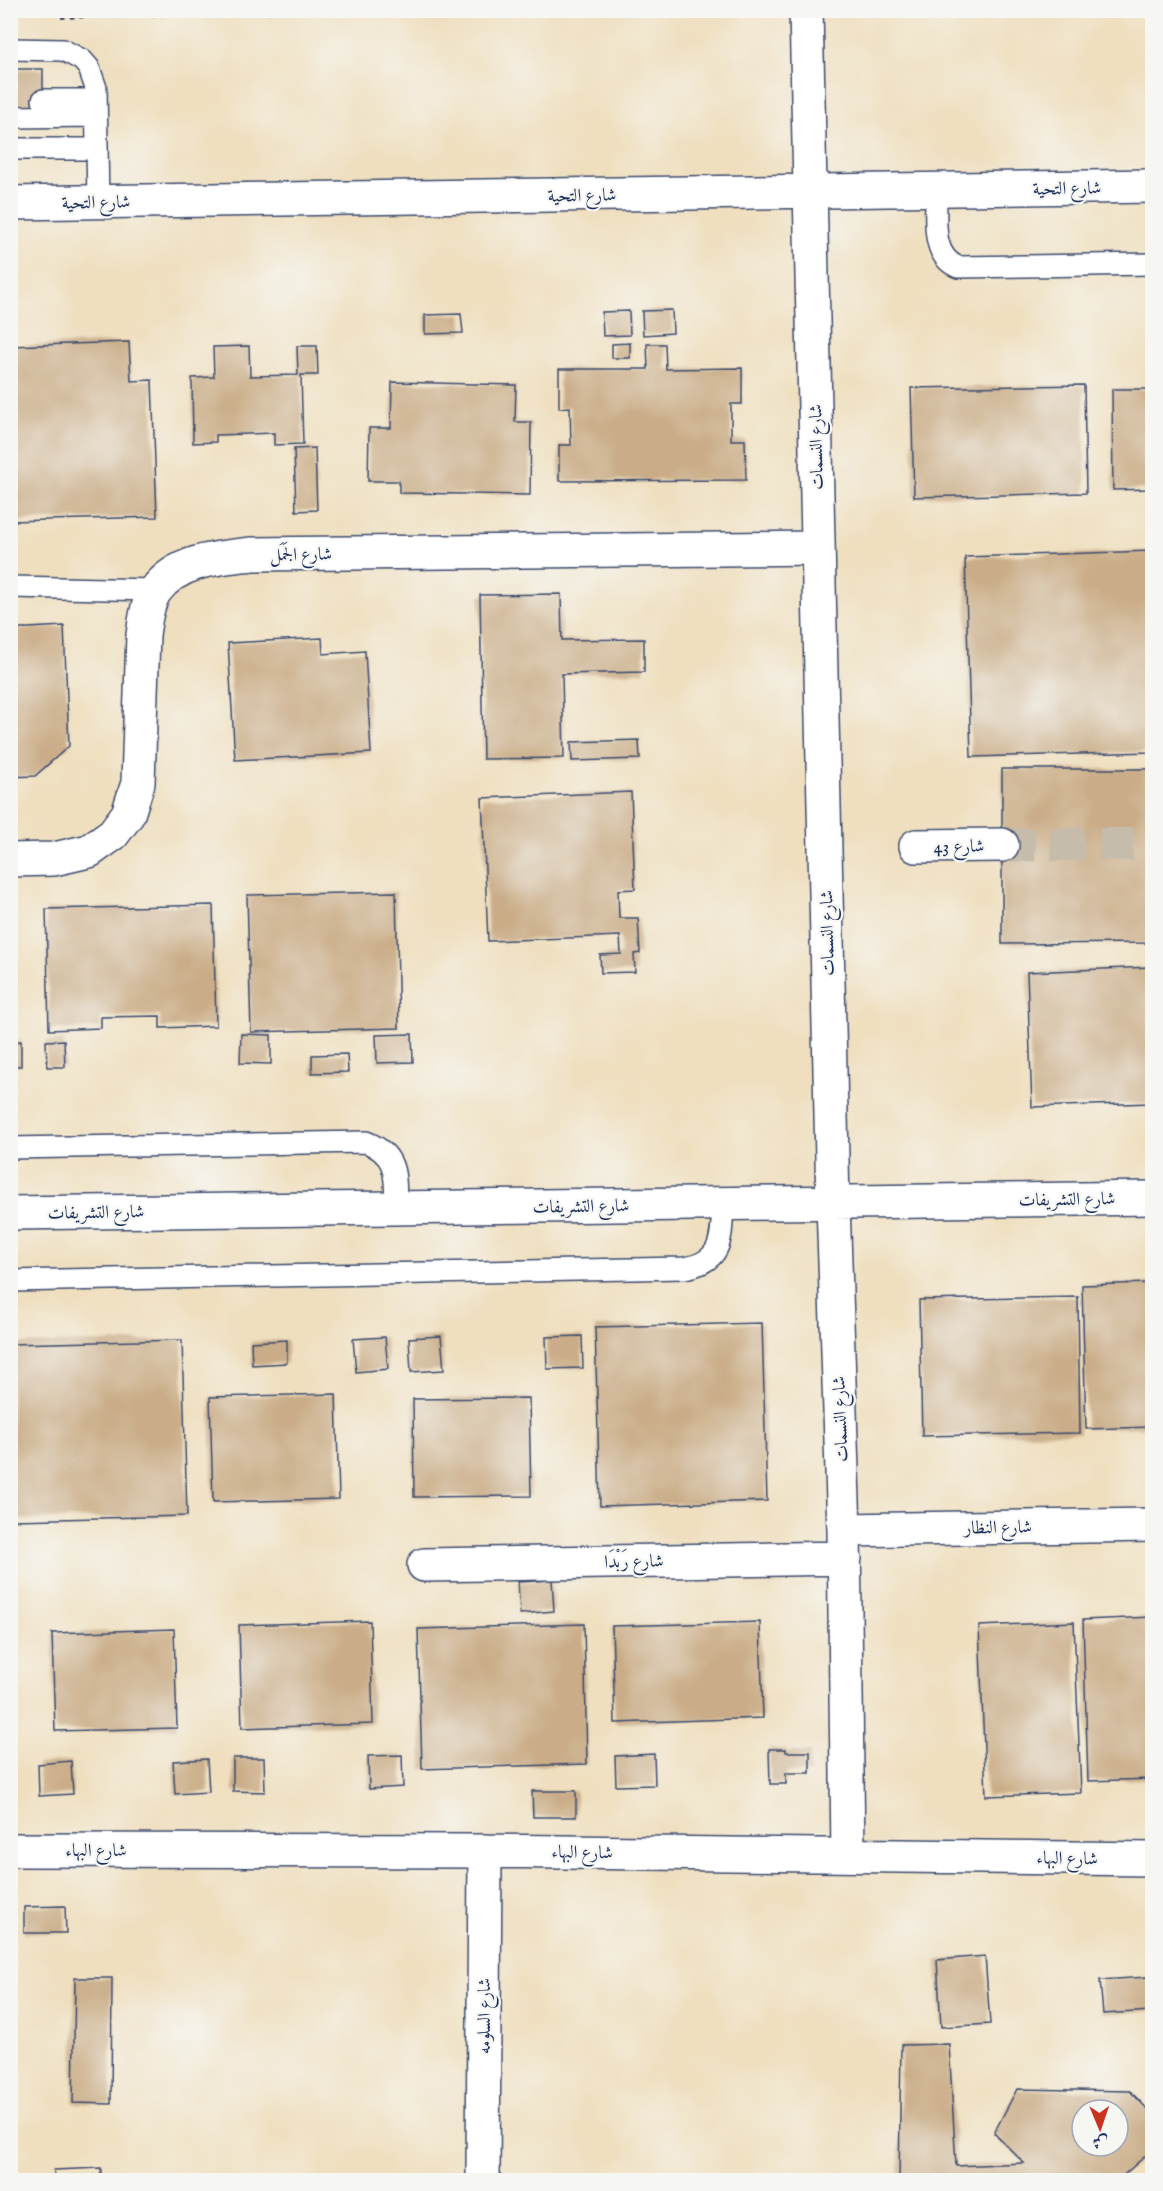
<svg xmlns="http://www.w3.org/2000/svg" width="1163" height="2191" viewBox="0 0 1163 2191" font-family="'IM FELL English',Amiri,serif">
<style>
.building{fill:#caad88;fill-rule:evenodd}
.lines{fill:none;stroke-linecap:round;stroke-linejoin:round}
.minor-tunnel{stroke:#c5bcac;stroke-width:33;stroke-dasharray:33 16;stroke-linecap:butt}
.service-casing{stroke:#3b496d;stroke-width:24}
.minor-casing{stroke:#3b496d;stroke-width:36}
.path{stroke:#3b496d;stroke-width:4;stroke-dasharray:4.5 4.5;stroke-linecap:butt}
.service{stroke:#fff;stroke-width:21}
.minor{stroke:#fff;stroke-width:33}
.labels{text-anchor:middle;stroke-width:4.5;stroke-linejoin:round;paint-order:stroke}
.street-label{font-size:18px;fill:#1b2f5e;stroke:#f6f6f2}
</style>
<rect width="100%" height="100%" fill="#f6f6f2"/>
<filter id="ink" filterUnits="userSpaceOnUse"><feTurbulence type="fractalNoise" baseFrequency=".0167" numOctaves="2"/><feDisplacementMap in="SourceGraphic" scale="12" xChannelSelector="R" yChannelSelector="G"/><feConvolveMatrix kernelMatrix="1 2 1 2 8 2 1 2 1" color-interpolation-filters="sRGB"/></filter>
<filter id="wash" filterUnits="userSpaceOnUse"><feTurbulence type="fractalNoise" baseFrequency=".008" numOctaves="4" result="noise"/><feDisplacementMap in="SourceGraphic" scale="24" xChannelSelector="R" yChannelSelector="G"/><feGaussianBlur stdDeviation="1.35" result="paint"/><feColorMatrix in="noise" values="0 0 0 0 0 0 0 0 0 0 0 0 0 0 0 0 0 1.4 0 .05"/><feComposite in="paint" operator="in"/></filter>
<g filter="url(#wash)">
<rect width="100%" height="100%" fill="#efdfbf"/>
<g id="blocks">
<path class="building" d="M 10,69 L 43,69 L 43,110 L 10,111 Z
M 672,310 L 673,333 L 643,335 L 642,311 Z
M 629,311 L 630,335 L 603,336 L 602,312 Z
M 461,314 L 463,333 L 425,334 L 425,315 Z
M 129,342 L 131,381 L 152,380 L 157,517 L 10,521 L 10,346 Z
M 630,343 L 630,358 L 612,358 L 612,344 Z
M 647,344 L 665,344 L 666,369 L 742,368 L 742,404 L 731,404 L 731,440 L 745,440 L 746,480 L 559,481 L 559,445 L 571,445 L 570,407 L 559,408 L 559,369 L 648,369 Z
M 249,346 L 250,376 L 298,375 L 297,346 L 317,346 L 318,375 L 301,375 L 303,444 L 274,445 L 274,433 L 216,435 L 216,442 L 193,443 L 192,378 L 214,377 L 213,347 Z
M 392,382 L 516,385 L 515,422 L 531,422 L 530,495 L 399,493 L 399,481 L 368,481 L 369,428 L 391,428 Z
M 1084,385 L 1086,493 L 914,497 L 911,388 Z
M 1112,389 L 1152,389 L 1152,489 L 1113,490 Z
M 315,448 L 317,510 L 296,511 L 294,449 Z
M 1152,551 L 1152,752 L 971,757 L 965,557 Z
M 561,594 L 562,640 L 644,639 L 644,672 L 562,674 L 564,758 L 483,759 L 480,595 Z
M 64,626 L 69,746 L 35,776 L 10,777 L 10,629 Z
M 322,638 L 323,654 L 365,651 L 371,753 L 235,760 L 228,643 Z
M 639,740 L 640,759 L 572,761 L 571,742 Z
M 1002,769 L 1152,769 L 1152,943 L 1002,944 Z
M 631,792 L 635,889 L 618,890 L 619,918 L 638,918 L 640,953 L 634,954 L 635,972 L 601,973 L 600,955 L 621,954 L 620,936 L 488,941 L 482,798 Z
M 396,892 L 399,1028 L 251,1032 L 247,895 Z
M 213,905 L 216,1026 L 160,1028 L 160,1016 L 101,1017 L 101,1028 L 49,1030 L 46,909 Z
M 10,922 L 13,922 L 16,983 L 10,983 Z
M 1152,967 L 1152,1103 L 1032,1107 L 1027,972 Z
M 241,1034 L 271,1035 L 271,1064 L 240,1063 Z
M 412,1034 L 413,1062 L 377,1063 L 376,1035 Z
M 64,1040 L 65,1067 L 47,1067 L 46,1041 Z
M 21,1041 L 21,1066 L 10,1066 L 10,1042 Z
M 347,1054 L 348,1072 L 312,1073 L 312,1055 Z
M 1152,1283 L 1152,1427 L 1086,1429 L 1082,1285 Z
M 1078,1297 L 1080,1433 L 922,1436 L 919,1300 Z
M 762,1323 L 767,1501 L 600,1506 L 595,1327 Z
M 441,1336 L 444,1370 L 411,1372 L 409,1338 Z
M 582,1336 L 583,1368 L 547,1369 L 546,1337 Z
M 385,1337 L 388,1369 L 356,1372 L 353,1339 Z
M 182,1340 L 187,1516 L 14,1520 L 10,1344 Z
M 287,1340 L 287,1363 L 252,1365 L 251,1342 Z
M 336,1394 L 339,1499 L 213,1502 L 210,1397 Z
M 529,1398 L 531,1496 L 414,1497 L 413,1399 Z
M 552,1580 L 554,1611 L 520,1614 L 518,1582 Z
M 1152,1617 L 1152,1779 L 1088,1781 L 1083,1620 Z
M 370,1621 L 373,1724 L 242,1728 L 239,1625 Z
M 760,1622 L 763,1718 L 615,1723 L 612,1626 Z
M 1074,1622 L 1081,1793 L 986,1796 L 979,1626 Z
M 584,1624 L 587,1764 L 422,1769 L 418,1629 Z
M 174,1629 L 177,1728 L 55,1731 L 52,1633 Z
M 769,1749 L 786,1749 L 786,1752 L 810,1752 L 810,1773 L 786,1773 L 786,1784 L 770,1784 Z
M 654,1754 L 655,1785 L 616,1786 L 615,1756 Z
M 402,1755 L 403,1787 L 369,1789 L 368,1756 Z
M 233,1758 L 264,1758 L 265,1792 L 233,1791 Z
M 207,1759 L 209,1792 L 175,1794 L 173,1761 Z
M 71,1761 L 73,1794 L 39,1796 L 38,1764 Z
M 532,1791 L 576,1791 L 576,1817 L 533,1817 Z
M 65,1906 L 66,1933 L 24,1933 L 24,1907 Z
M 985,1956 L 990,2024 L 941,2027 L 937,1960 Z
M 1148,1977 L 1151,2011 L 1103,2014 L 1100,1980 Z
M 75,1978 L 112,1978 L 111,2104 L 73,2103 Z
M 949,2044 L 956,2166 L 1024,2163 L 994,2133 L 1017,2089 L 1130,2091 L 1150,2112 L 1152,2110 L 1152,2150 L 1118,2180 L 899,2180 L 901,2045 ZM 1082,2110 L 1118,2110 L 1118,2146 L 1082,2146 Z
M 101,2168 L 101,2180 L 54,2180 L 54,2170 Z"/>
</g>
</g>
<g filter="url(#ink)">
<use href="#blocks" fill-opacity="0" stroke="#3b496d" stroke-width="1.5"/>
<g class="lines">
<path class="minor-tunnel" d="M 1002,845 L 1152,844"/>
<g class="service-casing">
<path id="service" d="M 10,49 L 63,50 L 82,60 L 89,68 L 96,88 L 98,202
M 43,100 L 96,100
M 10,117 L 96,116
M 10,149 L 97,149
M 936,190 C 937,215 929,255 958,267 L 1152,264
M 10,587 L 156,590
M 10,1148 L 366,1142 C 399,1155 395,1178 396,1208
M 10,1281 L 684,1268 C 724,1262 721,1237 723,1204"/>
</g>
<g class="minor-casing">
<path id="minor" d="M 806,10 L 833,1203 L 844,1530 L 848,1855
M 10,203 L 1152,186
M 916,846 L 1002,845
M 10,860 L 54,859 L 89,851 L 113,834 L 128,814 L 138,783 L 143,635 C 145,621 147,602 156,590 C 178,560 218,558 252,554 L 818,548
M 10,1213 L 1152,1198
M 844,1530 L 1152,1525
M 424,1565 L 845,1558
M 10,1850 L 485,1851 L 1152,1859
M 483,2180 L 485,1851"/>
</g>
<path class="path" d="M 61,17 L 313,10"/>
<use href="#service" class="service"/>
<use href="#minor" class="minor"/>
</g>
</g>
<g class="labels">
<g class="street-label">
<text transform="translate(1067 188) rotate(-1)" y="6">شارع التحية</text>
<text transform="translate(582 195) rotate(-1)" y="6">شارع التحية</text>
<text transform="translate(96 202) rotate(-1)" y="6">شارع التحية</text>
<text transform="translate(816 447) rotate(-91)" y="6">شارع النسمات</text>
<text transform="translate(301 554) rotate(-1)" y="6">شارع الجَمَل</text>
<text transform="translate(959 846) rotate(-1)" y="6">شارع 43</text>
<text transform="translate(827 933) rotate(-91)" y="6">شارع النسمات</text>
<text transform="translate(1067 1199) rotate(-1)" y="6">شارع التشريفات</text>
<text transform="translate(581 1206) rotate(-1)" y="6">شارع التشريفات</text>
<text transform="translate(96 1212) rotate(-1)" y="6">شارع التشريفات</text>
<text transform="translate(840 1419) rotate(-92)" y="6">شارع النسمات</text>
<text transform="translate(998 1527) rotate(-1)" y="6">شارع النظار</text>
<text transform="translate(634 1561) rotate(-1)" y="6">شارع رَبْدَا</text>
<text x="96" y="1856">شارع البهاء</text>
<text transform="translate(582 1852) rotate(1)" y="6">شارع البهاء</text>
<text transform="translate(1067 1858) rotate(1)" y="6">شارع البهاء</text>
<text transform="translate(484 2016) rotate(-90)" y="6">شارع السلومه</text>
</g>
</g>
<rect width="1163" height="2191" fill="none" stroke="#f6f6f2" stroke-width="36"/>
<g transform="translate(1100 2128) rotate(178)"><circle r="28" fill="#f6f6f2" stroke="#9ea6b7" stroke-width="1.5"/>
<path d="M0-4.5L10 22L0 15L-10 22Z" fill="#c8321e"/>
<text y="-9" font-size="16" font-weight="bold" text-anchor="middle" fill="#1b2f5e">ش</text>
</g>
</svg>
